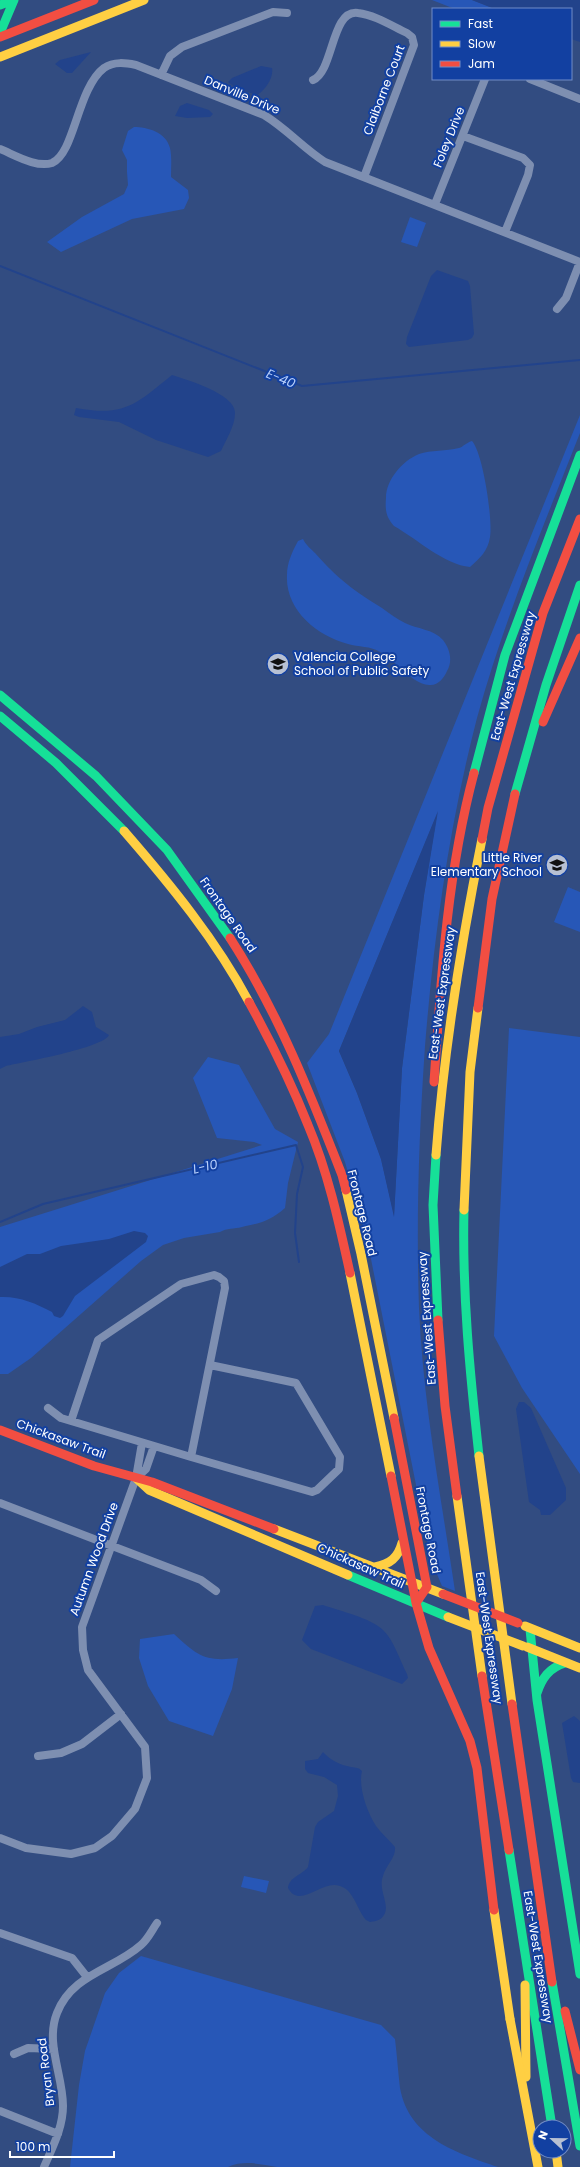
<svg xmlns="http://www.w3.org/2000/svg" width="580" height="2167" viewBox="0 0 580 2167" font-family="Poppins,sans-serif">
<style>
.green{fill:#2757b7;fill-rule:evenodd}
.water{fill:#22438b}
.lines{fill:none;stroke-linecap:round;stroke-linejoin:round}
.stream{stroke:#22438b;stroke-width:2}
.street{stroke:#7e8fb1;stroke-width:8}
.fast{stroke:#16e098;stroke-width:9}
.slow{stroke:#ffcf43;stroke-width:9}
.jam{stroke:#f24e42;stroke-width:9}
.slow-bridge{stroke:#ffcf43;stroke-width:9}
.jam-bridge{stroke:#f24e42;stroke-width:9}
.labels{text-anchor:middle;stroke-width:4;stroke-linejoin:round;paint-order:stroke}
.street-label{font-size:12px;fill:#fff;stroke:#1240a1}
.poi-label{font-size:12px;fill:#fff;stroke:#1240a1;text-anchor:start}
.water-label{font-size:13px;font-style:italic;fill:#b8cffb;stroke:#1240a1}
</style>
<rect width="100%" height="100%" fill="#324c81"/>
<path class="green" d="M 432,0 L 472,0 L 495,9 L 455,9 Z
M 134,127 C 147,127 166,132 170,148 C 172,157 171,168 171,177 L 188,190 L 189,198 L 184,209 L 132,219 L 61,252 L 47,242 L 82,217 L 124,194 L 128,185 L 127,172 L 127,160 L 122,150 L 128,131 Z
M 410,217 L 426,223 L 417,247 L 401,242 Z
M 580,415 L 580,433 C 543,527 504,620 477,718 C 449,826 434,935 425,1046 C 419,1133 416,1220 419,1308 C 423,1402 441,1497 455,1591 L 442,1586 L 431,1560 L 368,1244 L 345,1162 L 307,1063 L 329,1034 ZM 437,814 L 424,895 L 402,1068 L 394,1215 L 381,1159 L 357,1093 L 339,1051 Z
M 472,441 C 483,453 493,520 490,537 C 488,551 480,558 470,567 C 445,565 417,539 394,526 C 386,517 385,510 386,498 C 386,480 402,461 419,454 C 431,450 446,451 459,448 C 463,447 467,442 472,441 Z
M 303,539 C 305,544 311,549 315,553 C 337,578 354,591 382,608 C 389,613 397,619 405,623 C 417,629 433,629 443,640 C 450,649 453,661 447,671 C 444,678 438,686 429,685 C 410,683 397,661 380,652 C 371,646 358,647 348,644 C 317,636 285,610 287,575 C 287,563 292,552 298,541 Z
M 568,887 L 580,892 L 580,932 L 554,922 Z
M 509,1028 L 580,1037 L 580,1474 L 522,1388 L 494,1336 Z
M 208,1057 L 239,1065 L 275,1129 L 298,1142 L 288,1183 L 285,1208 C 270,1221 261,1223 242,1227 C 234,1229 227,1228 220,1232 L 184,1238 L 163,1245 L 141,1261 L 31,1358 L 8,1374 L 0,1374 L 0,1227 L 262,1145 L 254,1142 L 217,1138 L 193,1078 Z
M 174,1634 C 198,1656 205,1662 238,1658 L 232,1689 L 213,1736 L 169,1721 L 148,1686 L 139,1658 L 140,1639 Z
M 244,1876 L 269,1881 L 266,1893 L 241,1887 Z
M 141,1956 L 381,2025 L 395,2039 C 397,2055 398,2072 400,2088 C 409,2138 457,2153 498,2167 L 277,2167 C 260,2164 244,2160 228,2167 L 70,2167 L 79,2085 L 85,2051 L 105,1993 L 119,1973 Z"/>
<path class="water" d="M 472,0 L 580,0 L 580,42 L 571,39 L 571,9 L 495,9 Z
M 91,52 L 72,73 L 67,73 L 55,64 L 60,60 Z
M 261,66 L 272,68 C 274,78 265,90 257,95 L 236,88 L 228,82 L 232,78 Z
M 187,103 L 209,110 L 213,114 L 210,117 L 187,118 L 175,116 L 180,106 Z
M 437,270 L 468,281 L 470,286 L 474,334 L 472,338 L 468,340 L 409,347 L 406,344 L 407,337 L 431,276 Z
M 172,375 C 187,380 236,394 235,413 C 235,426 226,440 221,451 L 208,457 L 156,440 L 119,422 L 79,417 L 74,415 L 76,408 C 125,417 136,404 172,375 Z
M 438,811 L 424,895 L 402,1068 L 394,1217 L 381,1159 L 357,1093 L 339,1051 Z
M 83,1006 L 92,1012 L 96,1027 L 109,1035 C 103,1048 23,1062 6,1066 L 0,1069 L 0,1037 L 19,1034 L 37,1027 L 65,1020 Z
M 134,1231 L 145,1233 L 148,1236 L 146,1242 L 75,1296 L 63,1316 L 60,1318 L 54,1316 L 52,1312 C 35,1303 19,1296 0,1297 L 0,1267 L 27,1254 L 40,1254 L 61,1246 L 109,1239 Z
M 519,1402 L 524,1402 L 531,1408 L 566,1488 L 566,1500 L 550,1515 L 541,1515 L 540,1510 L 529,1502 L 516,1409 Z
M 323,1605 C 340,1611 371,1618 383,1630 C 394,1640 400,1661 407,1674 L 408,1678 L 402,1684 L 311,1649 L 302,1640 L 315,1606 Z
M 574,1716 L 580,1721 L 580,1783 L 573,1782 L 571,1778 L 562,1723 Z
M 323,1752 C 330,1760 340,1765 351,1767 C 356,1768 358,1767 362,1771 C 358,1787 367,1812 376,1826 C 381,1833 389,1840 395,1847 C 396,1858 386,1865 383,1876 C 378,1889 389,1903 385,1913 C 382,1920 377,1921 370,1922 L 366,1920 C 357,1910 354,1890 340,1886 C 322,1879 300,1910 288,1888 C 289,1877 302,1875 308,1867 L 315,1827 L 318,1822 L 334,1811 L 338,1796 L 337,1785 L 324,1777 L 308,1773 L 305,1769 L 305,1761 L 318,1759 Z"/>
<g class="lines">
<path class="stream" d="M 0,266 L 302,386 L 580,360
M 0,1222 L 43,1204 L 296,1145 L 303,1167 L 297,1194 L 295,1233 L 299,1262"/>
<path class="street" d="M 161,75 L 170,56 L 182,47 L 273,12 L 287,13
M 530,79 L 580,99
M 313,80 C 334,71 331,9 358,13 C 375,15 392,26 407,33 L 412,37 L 414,45 L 364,177
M 463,136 L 523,158 L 530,165 L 528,175 L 505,232
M 0,149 C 15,155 36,168 52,163 C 59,160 63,153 66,147 C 77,125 84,83 104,68 C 114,61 126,63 136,65 L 264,115 C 287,129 303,148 325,162 L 580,262
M 435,204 L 485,79
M 557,309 L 566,298 L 580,262
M 48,1408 L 61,1418 L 191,1457
M 71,1421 L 98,1340 L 181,1284 L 214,1275 L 219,1277 L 224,1281 L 225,1288 L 191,1457 L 312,1492 L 317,1490 L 339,1469 L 340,1457 L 296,1383 L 210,1365
M 136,1478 L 146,1469 L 154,1446
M 0,1503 L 201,1580 L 216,1591
M 38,1756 L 61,1753 L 82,1744 L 121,1714
M 0,1838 L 26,1848 L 71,1854 L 95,1848 L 112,1836 L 135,1809 L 147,1778 L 145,1747 L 88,1670 L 83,1650 L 82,1627 L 136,1478 L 142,1443
M 0,1933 L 72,1958 L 87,1977
M 14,2054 L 28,2048 L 54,2049
M 0,2111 L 58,2134
M 44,2167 C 52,2148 63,2128 63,2106 C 63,2075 45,2043 57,2013 C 72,1974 113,1970 141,1945 C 148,1939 152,1930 157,1923"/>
<path class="fast" d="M 0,5 L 13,0
M 0,33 L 14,0
M 0,695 L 96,776 L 167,850 L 230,938
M 0,716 L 56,763 L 124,831
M 474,773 L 505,655 L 580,455
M 515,794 L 546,685 L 580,585
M 436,1155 L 433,1205 L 438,1320
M 464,1210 C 462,1293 470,1374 479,1456
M 348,1575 L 448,1617
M 530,1629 L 537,1700 L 580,1974
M 537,1693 C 542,1678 549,1668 565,1663
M 509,1850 L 552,2127
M 552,1982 L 580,2146"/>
<path class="slow" d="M 0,57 L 144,0
M 124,831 C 170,884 216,940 249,1002
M 436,1155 C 444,1047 461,944 482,839
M 346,1190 L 361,1254 L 394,1418
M 464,1210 L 470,1072 L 478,1008
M 350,1273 L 391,1476
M 479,1456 L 512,1704
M 137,1479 L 149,1490 L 348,1575
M 457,1496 L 482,1676
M 274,1529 L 443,1594
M 375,1567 C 390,1564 398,1558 402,1543
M 525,1626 L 580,1648
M 527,1647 L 580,1668
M 494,1910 L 510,2019
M 525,1985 L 526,2077
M 556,2151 L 558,2167"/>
<path class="jam" d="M 0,37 L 94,0
M 543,722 L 580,638
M 482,839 L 488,808 L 543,613 L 580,519
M 230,938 C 278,1012 310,1093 342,1175 L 346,1190
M 249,1002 C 271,1042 291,1082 308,1125 C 328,1172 339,1223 350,1273
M 478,1008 L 492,899 L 515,794
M 434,1082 C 441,978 447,874 474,773
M 438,1320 L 445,1406 L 457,1496
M 394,1418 L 427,1587 L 416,1603
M 0,1430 L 94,1466 L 152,1482 L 274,1529
M 391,1476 L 416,1603
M 416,1603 L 429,1648 L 470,1741 L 477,1768 L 494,1910
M 482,1676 L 509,1850
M 512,1704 L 552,1982
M 565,2011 L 580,2070"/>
<path class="slow-bridge" d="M 448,1617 L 523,1646
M 510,2019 L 538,2167"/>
<path class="jam-bridge" d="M 443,1594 L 518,1623"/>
</g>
<defs>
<g id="university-disc" transform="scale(1.15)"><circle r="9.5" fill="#b7c0d3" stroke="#1240a1"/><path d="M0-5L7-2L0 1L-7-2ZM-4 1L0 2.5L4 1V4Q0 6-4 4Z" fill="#111"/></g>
<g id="school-disc" transform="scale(1.15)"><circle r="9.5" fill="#b7c0d3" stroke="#1240a1"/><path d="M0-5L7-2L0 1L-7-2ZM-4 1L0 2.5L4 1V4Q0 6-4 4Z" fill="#111"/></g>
</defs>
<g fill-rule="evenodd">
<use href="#university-disc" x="278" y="664"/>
<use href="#school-disc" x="557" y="865"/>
</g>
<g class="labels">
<g class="street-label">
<text transform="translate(384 90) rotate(-69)" y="4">Claiborne Court</text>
<text transform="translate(242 95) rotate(23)" y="4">Danville Drive</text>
<text transform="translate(449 137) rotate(-68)" y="4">Foley Drive</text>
<text transform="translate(513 676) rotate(-74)" y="4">East-West Expressway</text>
<text transform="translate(228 915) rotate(55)" y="4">Frontage Road</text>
<text transform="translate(442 993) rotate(-82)" y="4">East-West Expressway</text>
<text transform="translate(362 1213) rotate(76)" y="4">Frontage Road</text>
<text transform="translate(427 1318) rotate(-94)" y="4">East-West Expressway</text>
<text transform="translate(61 1439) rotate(20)" y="4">Chickasaw Trail</text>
<text transform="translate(428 1530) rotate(79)" y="4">Frontage Road</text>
<text transform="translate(94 1559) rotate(-70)" y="4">Autumn Wood Drive</text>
<text transform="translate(361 1566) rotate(24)" y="4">Chickasaw Trail</text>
<text transform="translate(489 1638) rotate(82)" y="4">East-West Expressway</text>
<text transform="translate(538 1957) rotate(81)" y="4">East-West Expressway</text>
<text transform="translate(46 2072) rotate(-97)" y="4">Bryan Road</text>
</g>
<g class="poi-label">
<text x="294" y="661">Valencia College<tspan x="294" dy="14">School of Public Safety</tspan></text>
<text x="542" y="862" text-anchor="end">Little River<tspan x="542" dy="14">Elementary School</tspan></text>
</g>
<g class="water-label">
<text transform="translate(281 378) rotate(22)" y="5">E-40</text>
<text transform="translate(205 1166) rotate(-13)" y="5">L-10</text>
</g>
</g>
<rect x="432" y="8" width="140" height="72" fill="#1240a1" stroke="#718cc7"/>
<rect x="440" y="21" width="20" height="6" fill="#16e098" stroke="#718cc7"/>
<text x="468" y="28" font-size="12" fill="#ffffff">Fast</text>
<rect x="440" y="41" width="20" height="6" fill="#ffcf43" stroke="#718cc7"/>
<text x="468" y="48" font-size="12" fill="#ffffff">Slow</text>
<rect x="440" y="61" width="20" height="6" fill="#f24e42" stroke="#718cc7"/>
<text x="468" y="68" font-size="12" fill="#ffffff">Jam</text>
<g transform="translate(552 2139) rotate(292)"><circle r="19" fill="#1240a1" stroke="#718cc7"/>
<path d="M0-3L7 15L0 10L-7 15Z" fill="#b7c0d3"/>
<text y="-6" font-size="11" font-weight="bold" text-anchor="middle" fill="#ffffff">N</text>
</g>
<path d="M10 2151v6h104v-6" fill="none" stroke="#ffffff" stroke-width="2"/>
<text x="16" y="2151" font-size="12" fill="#ffffff" stroke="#1240a1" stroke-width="3" paint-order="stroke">100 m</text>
</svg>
